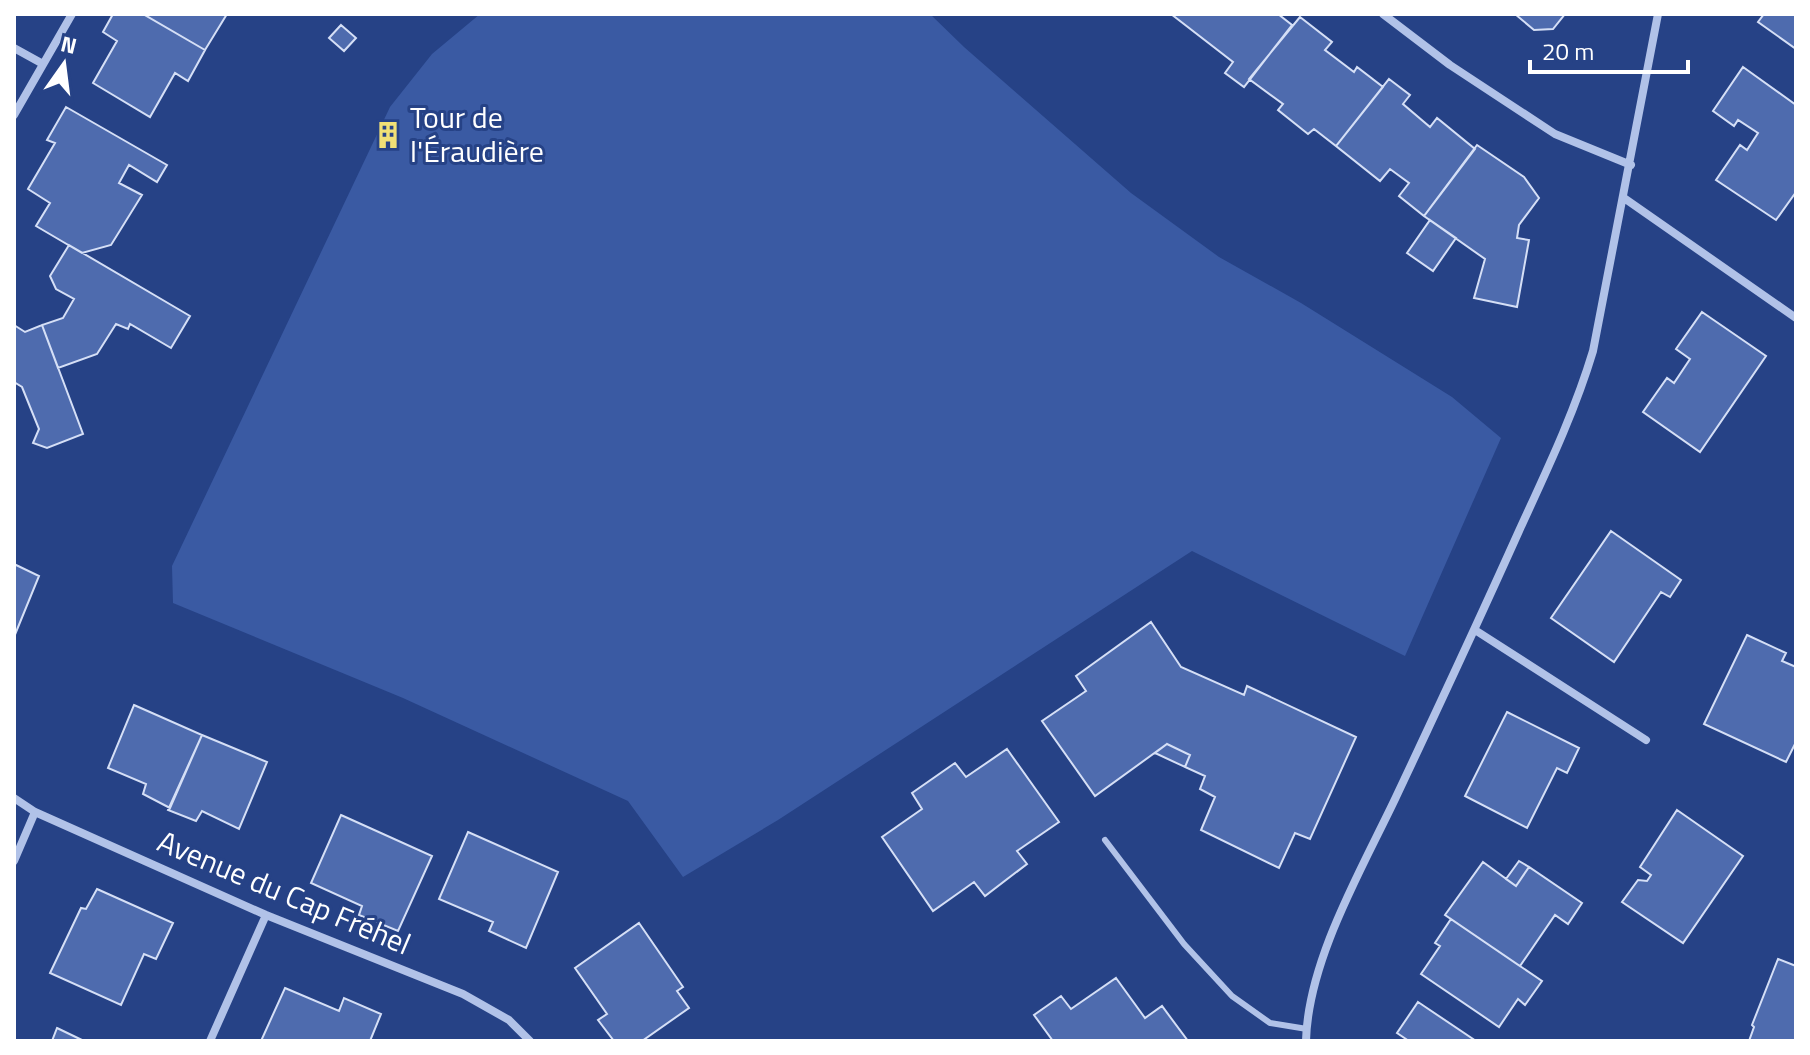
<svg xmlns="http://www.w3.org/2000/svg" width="1810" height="1055" viewBox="0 0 1810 1055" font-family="'Titillium Web',sans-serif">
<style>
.green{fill:#3a5aa3}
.building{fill:#4e6bae;stroke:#d5dff6;stroke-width:2}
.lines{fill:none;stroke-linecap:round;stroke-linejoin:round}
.lane{stroke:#b1c2e8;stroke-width:6}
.street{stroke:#b1c2e8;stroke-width:8}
.labels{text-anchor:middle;stroke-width:6;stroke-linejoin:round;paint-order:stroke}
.poi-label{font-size:30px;fill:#fff;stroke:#264286;text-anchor:start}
.street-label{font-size:30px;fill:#fff;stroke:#264286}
</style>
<rect width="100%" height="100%" fill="#264286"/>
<path class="green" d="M 480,14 L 930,14 L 964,47 L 1131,193 L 1219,257 L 1301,303 L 1452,397 L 1501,438 L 1405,656 L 1192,551 L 778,820 L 683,877 L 628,801 L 403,698 L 173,603 L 172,566 L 390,107 L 432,54 Z"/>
<path class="building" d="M 113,14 L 143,14 L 205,50 L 188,81 L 175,73 L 150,117 L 93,83 L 117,41 L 103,32 Z
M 143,14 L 227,14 L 205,50 Z
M 1171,14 L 1278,14 L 1292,25 L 1244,87 L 1225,73 L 1233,62 Z
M 1515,14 L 1565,14 L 1553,29 L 1534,30 Z
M 1764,14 L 1796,14 L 1796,49 L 1758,22 Z
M 1300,17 L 1332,42 L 1325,50 L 1354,72 L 1357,67 L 1383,87 L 1336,146 L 1314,129 L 1308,134 L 1278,110 L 1283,104 L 1249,79 Z
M 341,25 L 356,38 L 344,51 L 329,38 Z
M 1743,67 L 1796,105 L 1796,192 L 1776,220 L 1716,180 L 1740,145 L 1747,150 L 1758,133 L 1738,120 L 1734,126 L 1713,111 Z
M 1389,79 L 1410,95 L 1403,104 L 1430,127 L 1437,118 L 1475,149 L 1424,216 L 1399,196 L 1409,183 L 1390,169 L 1380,181 L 1336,146 Z
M 66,107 L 167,165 L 157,182 L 129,165 L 119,183 L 142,195 L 111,245 L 82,253 L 36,226 L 50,203 L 28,189 L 55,143 L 47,140 Z
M379 137a9 9 0 1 1 18 0a9 9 0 1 1-18 0Z
M 1477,145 L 1524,177 L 1539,198 L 1519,225 L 1517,238 L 1529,240 L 1517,307 L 1474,298 L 1485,259 L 1424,216 Z
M 1430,220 L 1456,238 L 1433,271 L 1407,253 Z
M 69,245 L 190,316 L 171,348 L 130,324 L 128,329 L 116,324 L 97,354 L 58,368 L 42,325 L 63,318 L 74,299 L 56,289 L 50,276 Z
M 1702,312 L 1766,356 L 1700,452 L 1643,412 L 1667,378 L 1674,383 L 1690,359 L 1676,349 Z
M 14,325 L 25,332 L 42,325 L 83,434 L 47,448 L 33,443 L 39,429 L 22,387 L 14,382 Z
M 1611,531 L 1681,580 L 1670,597 L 1661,592 L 1614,662 L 1551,618 Z
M 14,564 L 39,576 L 14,637 Z
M 1151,622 L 1181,667 L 1244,695 L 1247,686 L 1356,737 L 1310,839 L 1295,833 L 1279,868 L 1201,830 L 1215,797 L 1200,789 L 1205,776 L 1185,767 L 1190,755 L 1167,744 L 1095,796 L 1042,721 L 1086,691 L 1076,676 Z
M 1747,635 L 1786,653 L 1782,661 L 1796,667 L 1796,742 L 1786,762 L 1704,724 Z
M 134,705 L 202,735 L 170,808 L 143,794 L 146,784 L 108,768 Z
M 1507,712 L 1579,748 L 1567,773 L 1557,768 L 1527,828 L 1465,796 Z
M 202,735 L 267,762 L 239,829 L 202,811 L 196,821 L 168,810 Z
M 1167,744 L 1190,755 L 1185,767 L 1155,753 Z
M 1007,749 L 1059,822 L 1017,851 L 1027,864 L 985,896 L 974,882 L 933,911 L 882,837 L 922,809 L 912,793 L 955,763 L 966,777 Z
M 1677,810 L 1743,856 L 1683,943 L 1622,902 L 1638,880 L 1647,881 L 1651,875 L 1640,867 Z
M 341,815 L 432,856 L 398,931 L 359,915 L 362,906 L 311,883 Z
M 468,832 L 558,872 L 526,948 L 489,931 L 493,922 L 439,899 Z
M 1519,861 L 1529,867 L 1516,886 L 1506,879 Z
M 1483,862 L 1516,886 L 1529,867 L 1582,903 L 1568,924 L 1555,915 L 1520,966 L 1445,915 Z
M 97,889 L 173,923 L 156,959 L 144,954 L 121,1005 L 50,973 L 81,908 L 86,909 Z
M 1451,919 L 1542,981 L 1525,1005 L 1518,999 L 1499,1027 L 1421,974 L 1440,946 L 1435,943 Z
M 639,923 L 683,987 L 677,991 L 689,1008 L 642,1041 L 614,1041 L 598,1020 L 607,1014 L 575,968 Z
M 1778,959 L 1796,966 L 1796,1041 L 1749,1041 L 1754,1027 L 1752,1025 Z
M 1116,978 L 1145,1018 L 1162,1006 L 1188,1041 L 1053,1041 L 1034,1015 L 1061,996 L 1071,1009 Z
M 285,988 L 339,1011 L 344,998 L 381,1014 L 370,1041 L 261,1041 Z
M 1418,1002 L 1476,1041 L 1409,1041 L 1397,1033 Z
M 57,1028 L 84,1041 L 52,1041 Z"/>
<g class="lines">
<path class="lane" d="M 1105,840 L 1184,944 L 1232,996 L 1270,1023 L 1307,1029"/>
<path class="street" d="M 1383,14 L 1450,65 L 1555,134 L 1631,165
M 14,48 L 43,64
M 14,115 L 72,14
M 1624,198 L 1796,318
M 1475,630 L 1646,740
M 14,798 L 35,812 L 266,915 L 463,994 L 509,1020 L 530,1041
M 14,861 L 35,812
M 210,1041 L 266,915
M 1306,1041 C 1308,960 1362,869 1396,797 C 1438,708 1479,620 1519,531 C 1546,472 1574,414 1593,351 L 1658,14"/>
</g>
<defs>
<g id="building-bare" transform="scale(2.16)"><path d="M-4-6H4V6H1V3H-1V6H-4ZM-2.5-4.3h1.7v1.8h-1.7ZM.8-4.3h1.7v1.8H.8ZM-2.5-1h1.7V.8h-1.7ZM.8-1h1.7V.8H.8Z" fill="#f1e076" stroke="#264286" stroke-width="2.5" paint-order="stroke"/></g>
</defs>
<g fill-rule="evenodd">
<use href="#building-bare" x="388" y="135"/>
</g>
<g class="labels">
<g class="poi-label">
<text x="410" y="128">Tour de<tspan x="410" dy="34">l'Éraudière</tspan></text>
</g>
<g class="street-label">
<text transform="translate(284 893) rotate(23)" y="10">Avenue du Cap Fréhel</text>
</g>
</g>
<rect width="1810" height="1055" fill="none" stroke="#ffffff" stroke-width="32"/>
<g transform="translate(64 64) rotate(14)" stroke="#264286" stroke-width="6" paint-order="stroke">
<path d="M0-6L14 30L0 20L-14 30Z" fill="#ffffff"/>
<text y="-12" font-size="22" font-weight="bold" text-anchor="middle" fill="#ffffff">N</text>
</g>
<path d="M1530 60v12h158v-12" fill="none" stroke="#ffffff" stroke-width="4"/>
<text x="1542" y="60" font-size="24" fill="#ffffff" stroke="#264286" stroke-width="6" paint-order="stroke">20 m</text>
</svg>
